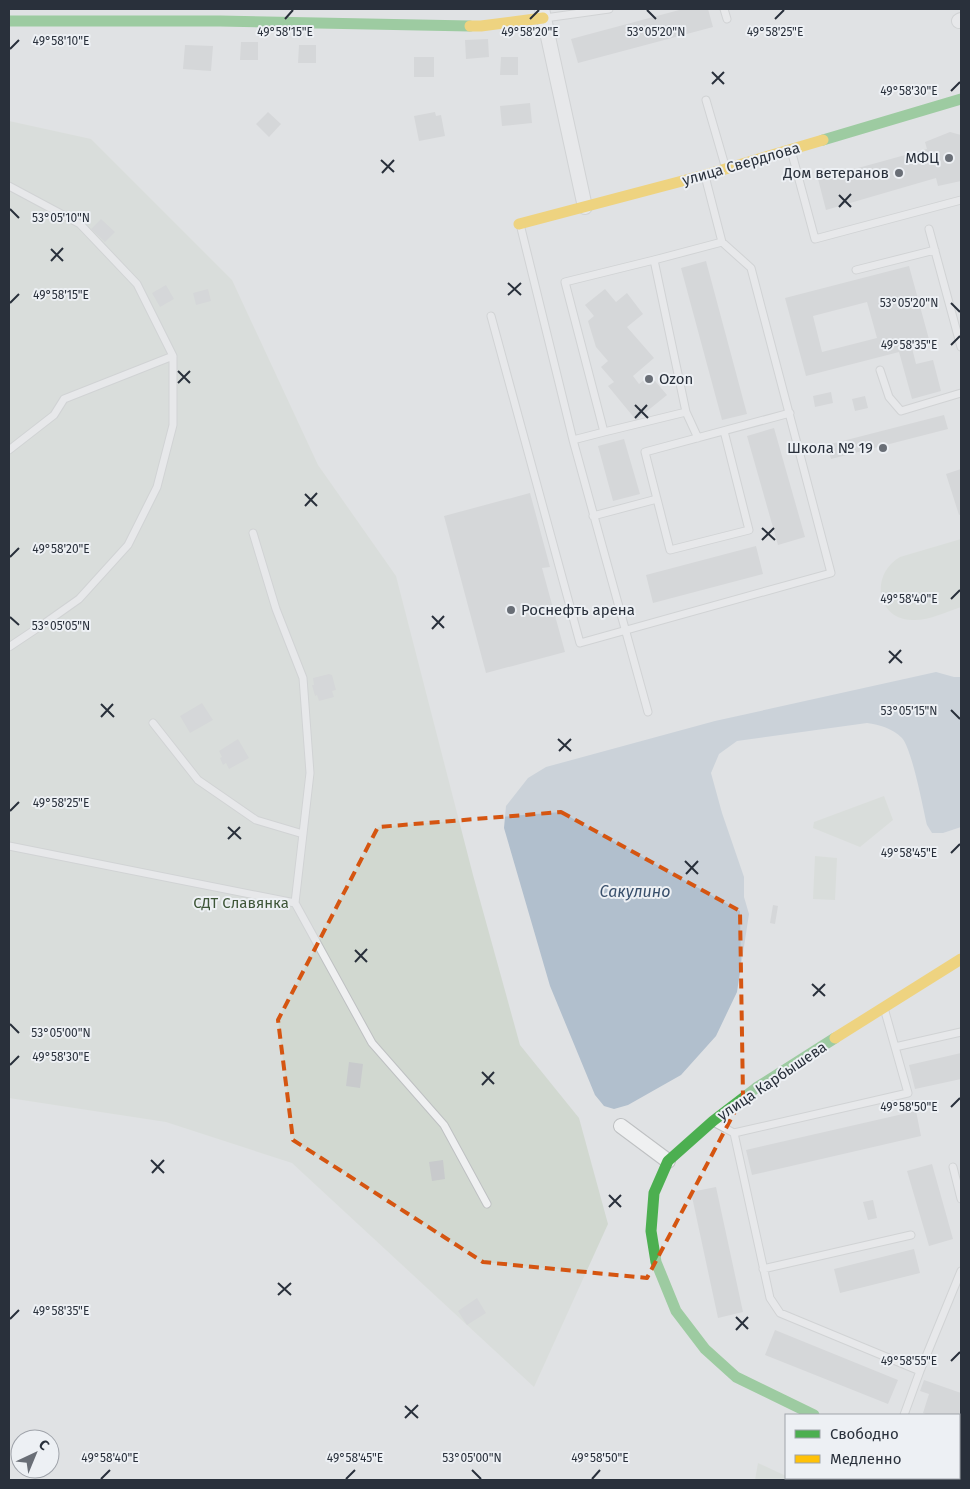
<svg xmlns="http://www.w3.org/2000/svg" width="970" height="1489" viewBox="0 0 970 1489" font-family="'Fira Sans',sans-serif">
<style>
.green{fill:#d1d8d0}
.water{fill:#b1bfcd}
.building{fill:#c8cacc;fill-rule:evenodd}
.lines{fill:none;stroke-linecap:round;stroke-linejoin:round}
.lane-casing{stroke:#bec0c2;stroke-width:9}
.street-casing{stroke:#bec0c2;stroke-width:16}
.lane{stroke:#eff0f1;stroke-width:7}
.street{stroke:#eff0f1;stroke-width:14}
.fast{stroke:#4caf50;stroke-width:11}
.slow{stroke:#ffc107;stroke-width:11}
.marked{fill:none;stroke:#d55511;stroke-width:4;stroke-dasharray:10 6;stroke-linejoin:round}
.ticks{fill:none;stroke:#29303b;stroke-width:2}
.poi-dot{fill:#696e76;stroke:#edf0f4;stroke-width:2}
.labels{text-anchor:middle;stroke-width:4;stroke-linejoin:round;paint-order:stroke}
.poi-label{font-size:15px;fill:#29303b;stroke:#edf0f4;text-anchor:end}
.street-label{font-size:15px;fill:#29303b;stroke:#edf0f4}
.park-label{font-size:15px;fill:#3e5638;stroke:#edf0f4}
.water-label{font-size:16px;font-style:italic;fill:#384f6b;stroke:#edf0f4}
.ticks-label{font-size:12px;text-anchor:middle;fill:#29303b;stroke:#edf0f4;stroke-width:4;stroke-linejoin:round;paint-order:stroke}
</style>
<rect width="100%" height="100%" fill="#e0e2e4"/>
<path class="green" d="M 9,121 L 91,139 L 232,280 L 318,465 L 396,576 L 473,875 L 520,1045 L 579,1118 L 608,1224 L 534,1387 L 292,1163 L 166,1122 L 9,1098 Z
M 961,539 L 961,607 C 946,612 928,621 912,620 C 876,619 870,574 900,557 Z
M 884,796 L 893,820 L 860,847 L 813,828 L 814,822 Z
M 815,856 L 837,858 L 835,900 L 813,899 Z
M 758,1463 L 786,1476 L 786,1478 L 797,1480 L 755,1480 Z"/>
<path class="water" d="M 936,672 L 954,677 L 961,677 L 961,827 L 943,833 L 932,833 L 927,825 C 923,808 912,749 902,738 C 892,728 880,725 867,723 L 737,741 L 719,754 L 711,773 L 722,813 L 744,877 L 744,897 L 749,914 L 737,992 L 716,1036 L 681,1075 L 628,1105 L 614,1109 L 604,1106 L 595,1095 L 550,986 L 504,828 L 506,806 L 528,778 L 546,767 L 715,721 Z"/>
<path class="building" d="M 683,9 L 708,9 L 713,27 L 578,63 L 571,39 Z
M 488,39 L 489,57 L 466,59 L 465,40 Z
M 241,42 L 258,42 L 258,60 L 240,60 Z
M 185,45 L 213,46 L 211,71 L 183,69 Z
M 299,45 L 316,45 L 316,63 L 298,63 Z
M 414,57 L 434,57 L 434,77 L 414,77 Z
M 501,57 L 518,57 L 518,75 L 500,75 Z
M 530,103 L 532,123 L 502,126 L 500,106 Z
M 268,112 L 281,124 L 269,137 L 256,124 Z
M 435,112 L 436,116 L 441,115 L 445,136 L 419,141 L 414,116 Z
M 950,132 L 961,135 L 961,181 L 938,186 L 936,178 L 826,210 L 818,179 L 927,149 L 925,142 Z
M 101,219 L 115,232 L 105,242 L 91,229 Z
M 706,261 L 747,414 L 722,420 L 681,268 Z
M 909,266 L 930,343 L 912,348 L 916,364 L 933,360 L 941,391 L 912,399 L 899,352 L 806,376 L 785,298 ZM 867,302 L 877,338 L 822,352 L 813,316 Z
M 166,285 L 174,299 L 160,307 L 152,293 Z
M 208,289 L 211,301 L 196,305 L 193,293 Z
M 605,289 L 616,302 L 627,293 L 643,314 L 627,327 L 654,358 L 633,376 L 639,384 L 650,375 L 667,395 L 636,420 L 608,386 L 614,382 L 601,367 L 608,361 L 596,347 L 588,321 L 594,316 L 585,305 Z
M 831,392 L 833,403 L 815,407 L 813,396 Z
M 865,396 L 868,408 L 855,411 L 852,399 Z
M 944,415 L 948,429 L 831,459 L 827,445 Z
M 774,428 L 805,537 L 778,545 L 747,436 Z
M 624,439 L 640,494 L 613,501 L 598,446 Z
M 961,469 L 961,514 L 959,515 L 946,474 Z
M 530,493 L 550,567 L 542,568 L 565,652 L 486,673 L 444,516 Z
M 756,546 L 763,574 L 653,603 L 646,575 Z
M 329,674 L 332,675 L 336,690 L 332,691 L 334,697 L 319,701 L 317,695 L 315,696 L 312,685 L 314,685 L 313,678 Z
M 202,703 L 213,720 L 190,733 L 180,716 Z
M 238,739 L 249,758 L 229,769 L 226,763 L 223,765 L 220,758 L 222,757 L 219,751 Z
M 773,905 L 778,906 L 775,924 L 770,923 Z
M 961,1053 L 961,1079 L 915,1089 L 909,1065 Z
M 349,1062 L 363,1064 L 360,1088 L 346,1086 Z
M 916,1111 L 921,1136 L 752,1175 L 746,1150 Z
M 443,1160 L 445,1179 L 432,1181 L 429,1162 Z
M 932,1164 L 953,1239 L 929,1246 L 907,1171 Z
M 716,1187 L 743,1312 L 718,1318 L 691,1192 Z
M 873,1200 L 877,1218 L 868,1220 L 863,1202 Z
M 914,1249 L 920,1273 L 840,1293 L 834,1269 Z
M 477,1298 L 486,1313 L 467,1325 L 458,1311 Z
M 775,1330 L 898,1380 L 888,1404 L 765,1355 Z
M 924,1380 L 961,1393 L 961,1426 L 959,1425 L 959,1415 L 929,1415 L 923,1413 L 929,1394 L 920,1391 Z"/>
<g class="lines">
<g class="lane-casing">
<path id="lane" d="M 724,9 L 727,19
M 545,18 L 609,9
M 706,100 L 726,169
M 791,150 L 815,239 L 961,200
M 9,186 L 80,224 L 137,284 L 173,356 L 173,425 L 157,487 L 128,545 L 79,599 L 45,623 L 9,647
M 520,224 L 573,440 L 648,712
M 929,229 L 961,347
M 654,260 L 565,282 L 604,432 L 686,412
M 856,270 L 935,250
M 491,316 L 580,643 L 831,573 L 751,268 L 722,242
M 880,370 L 889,397 L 901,411 L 961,393
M 724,431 L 749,530 L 670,550 L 645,452 L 790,413
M 698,438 L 686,412 L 654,260 L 722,242 L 705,176
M 573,440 L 604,432
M 9,450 L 54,415 L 64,399 L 173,356
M 593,516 L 657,499
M 253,533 L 276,609 L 303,678 L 310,773 L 295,903
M 153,723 L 198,780 L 256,820 L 303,834
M 9,846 L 295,903 L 372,1043 L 444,1125 L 487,1204
M 895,1047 L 961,1032
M 715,1123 L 734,1133 L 770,1298 L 780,1313 L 920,1371
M 734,1133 L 908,1093 L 884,1008
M 953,1167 L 961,1199
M 763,1269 L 911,1235
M 904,1415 L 920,1371 L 961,1271"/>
</g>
<g class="street-casing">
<path id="street" d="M 542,9 L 585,207
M 959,21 L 961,20
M 621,1126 L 668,1161
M 959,1476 L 961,1477"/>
</g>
<use href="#lane" class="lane"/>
<use href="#street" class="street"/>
<path class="fast" d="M 9,21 L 220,21 L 470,26
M 823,140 L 961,99
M 814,1415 L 736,1377 L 705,1349 L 676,1311 L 656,1262 L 651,1231 L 654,1193 L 668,1161 L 713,1121 L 756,1088 L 835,1038"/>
<path class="slow" d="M 470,26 L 481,26 L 543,18
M 519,224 L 705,175 L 823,140
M 835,1038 L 961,959"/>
</g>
<path d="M0 0H970V1489H0ZM 561,812 L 740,911 L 743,1096 L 647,1278 L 483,1262 L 293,1140 L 278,1020 L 378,827 Z" fill="#e0e2e4" fill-opacity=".55" fill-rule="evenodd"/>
<path class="marked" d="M 561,812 L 740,911 L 743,1096 L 647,1278 L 483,1262 L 293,1140 L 278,1020 L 378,827 Z"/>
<path class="ticks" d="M 647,10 L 656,19M 285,19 L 293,10M 530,19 L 539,10M 775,19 L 784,10M 10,49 L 19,40M 712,72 L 724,84M 712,84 L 724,72M 951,91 L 960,82M 381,160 L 394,172M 382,173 L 394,160M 839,195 L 851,207M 839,207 L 851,194M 10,209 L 19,218M 51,249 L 63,261M 51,261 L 63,248M 508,283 L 521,295M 508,295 L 521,283M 10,303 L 19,294M 951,303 L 960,312M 951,345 L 960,336M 178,371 L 190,383M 178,383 L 190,371M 635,405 L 648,418M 635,418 L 647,405M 305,494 L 317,506M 305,506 L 317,493M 762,528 L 775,540M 762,540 L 774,528M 10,557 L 19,548M 951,599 L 960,590M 432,616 L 444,628M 10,617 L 19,625M 432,629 L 444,616M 889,651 L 902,663M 889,663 L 901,650M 101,704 L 114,717M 951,710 L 960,719M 101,717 L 113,704M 558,739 L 571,751M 559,751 L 571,739M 10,811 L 19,802M 228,827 L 241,839M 228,839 L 240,827M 951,853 L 960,844M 685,861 L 698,874M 686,874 L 698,861M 355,950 L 367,962M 355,962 L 367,949M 812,984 L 825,996M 813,996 L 825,984M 10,1024 L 19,1033M 10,1065 L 19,1056M 482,1072 L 494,1084M 482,1085 L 494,1072M 951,1107 L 960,1098M 151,1160 L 164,1173M 152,1173 L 164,1160M 609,1195 L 621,1207M 609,1207 L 621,1195M 278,1283 L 291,1295M 278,1295 L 291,1283M 736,1317 L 748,1329M 10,1319 L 19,1310M 736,1330 L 748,1317M 951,1361 L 960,1352M 405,1406 L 418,1418M 405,1418 L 418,1405M 472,1470 L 481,1479M 101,1479 L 110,1470M 346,1479 L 355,1470M 592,1479 L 600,1470"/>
<g class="poi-dot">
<circle cx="949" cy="158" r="5"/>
<circle cx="899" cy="173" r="5"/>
<circle cx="649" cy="379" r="5"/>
<circle cx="883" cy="448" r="5"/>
<circle cx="511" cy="610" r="5"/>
</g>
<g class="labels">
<g class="poi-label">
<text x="939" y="163">МФЦ</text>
<text x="889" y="178">Дом ветеранов</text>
<text x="659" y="384" text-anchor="start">Ozon</text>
<text x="873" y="453">Школа № 19</text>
<text x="521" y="615" text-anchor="start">Роснефть арена</text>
</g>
<g class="street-label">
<text transform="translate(741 164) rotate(-16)" y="5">улица Свердлова</text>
<text transform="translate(772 1081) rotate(-34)" y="5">улица Карбышева</text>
</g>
<g class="park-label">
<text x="241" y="908">СДТ Славянка</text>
</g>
<g class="water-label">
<text x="635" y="897">Сакулино</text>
</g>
</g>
<g class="ticks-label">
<text x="656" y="36">53°05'20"N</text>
<text x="285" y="36">49°58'15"E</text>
<text x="530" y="36">49°58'20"E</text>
<text x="775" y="36">49°58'25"E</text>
<text x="61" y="45">49°58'10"E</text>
<text x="909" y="95">49°58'30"E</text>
<text x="61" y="222">53°05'10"N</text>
<text x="61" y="299">49°58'15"E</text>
<text x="909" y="307">53°05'20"N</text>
<text x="909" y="349">49°58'35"E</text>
<text x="61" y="553">49°58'20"E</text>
<text x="909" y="603">49°58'40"E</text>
<text x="61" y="630">53°05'05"N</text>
<text x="909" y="715">53°05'15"N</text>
<text x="61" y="807">49°58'25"E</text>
<text x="909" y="857">49°58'45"E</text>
<text x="61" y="1037">53°05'00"N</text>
<text x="61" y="1061">49°58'30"E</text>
<text x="909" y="1111">49°58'50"E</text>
<text x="61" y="1315">49°58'35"E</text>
<text x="909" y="1365">49°58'55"E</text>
<text x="110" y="1462">49°58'40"E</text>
<text x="355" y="1462">49°58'45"E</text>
<text x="600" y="1462">49°58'50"E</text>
<text x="472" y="1462">53°05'00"N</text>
</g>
<rect width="970" height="1489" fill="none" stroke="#29303b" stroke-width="20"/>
<rect x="785" y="1414" width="175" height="65" fill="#edf0f4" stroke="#9fa3aa"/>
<rect x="795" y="1430" width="25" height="8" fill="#4caf50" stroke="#9fa3aa"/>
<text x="830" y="1439" font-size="15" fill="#29303b">Свободно</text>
<rect x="795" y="1455" width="25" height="8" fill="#ffc107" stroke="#9fa3aa"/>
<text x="830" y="1464" font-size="15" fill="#29303b">Медленно</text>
<g transform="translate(35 1454) rotate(44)"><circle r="24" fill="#edf0f4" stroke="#9fa3aa"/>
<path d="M0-4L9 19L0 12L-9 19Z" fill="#696e76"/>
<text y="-8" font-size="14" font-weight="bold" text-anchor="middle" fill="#29303b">С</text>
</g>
</svg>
